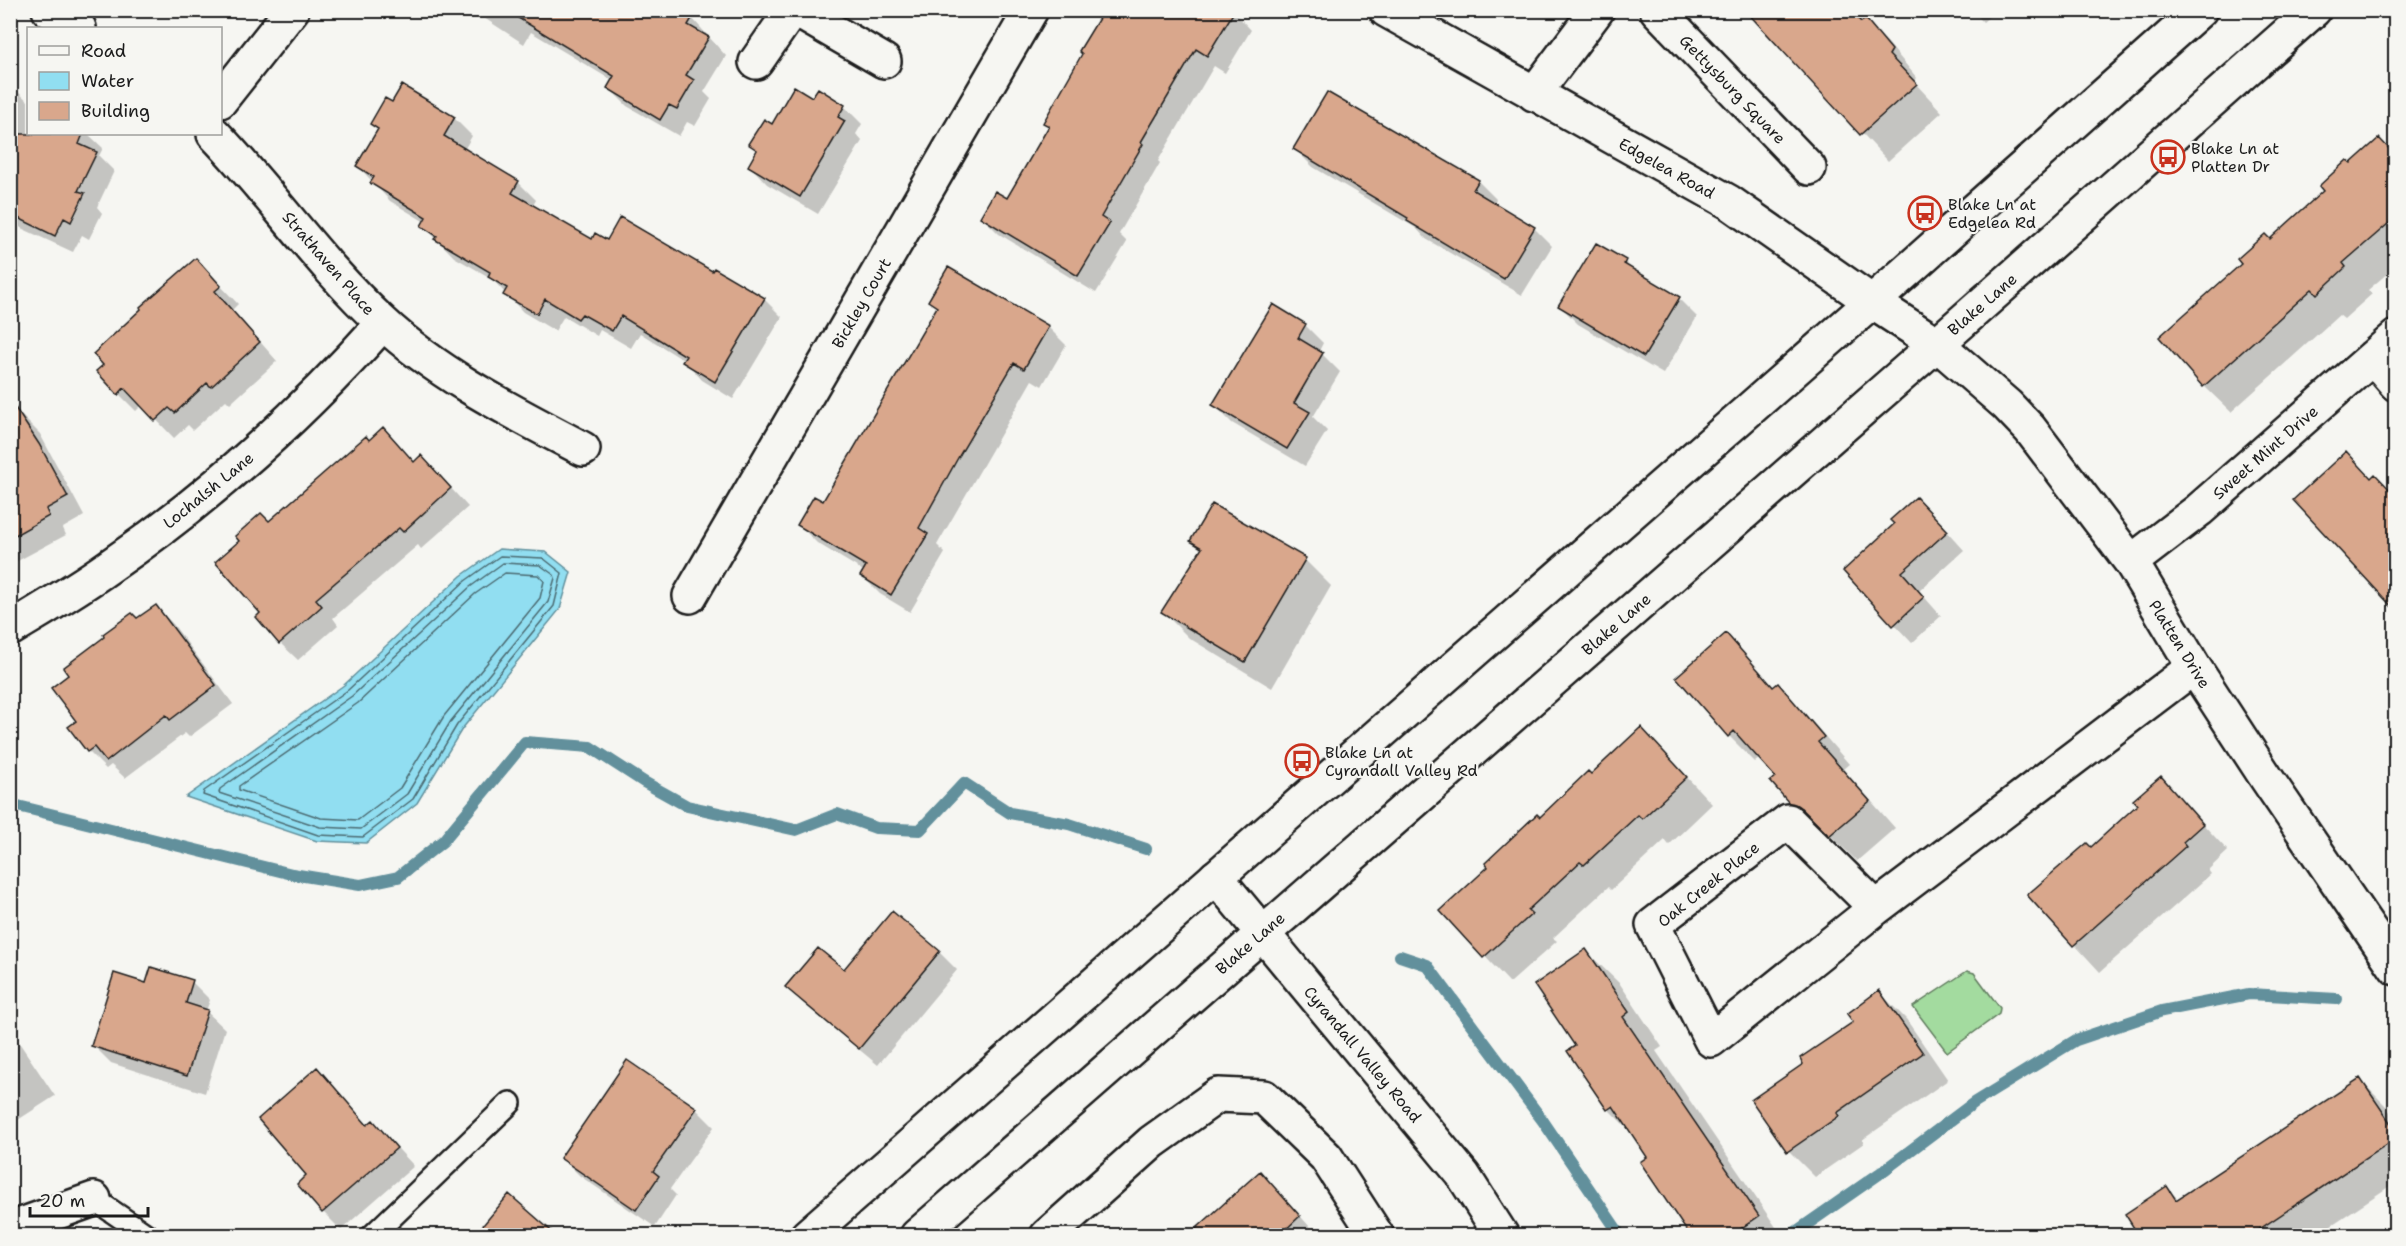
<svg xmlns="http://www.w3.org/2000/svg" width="2406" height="1246" viewBox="0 0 2406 1246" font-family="'Shantell Sans',sans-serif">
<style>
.green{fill:#a3db9f;stroke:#607c5e;stroke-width:1.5}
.water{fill:#91def1;stroke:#62909c;stroke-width:1.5}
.shadow{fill:#0003}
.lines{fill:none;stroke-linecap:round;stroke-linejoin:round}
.shore{stroke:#4b6a71;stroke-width:1.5}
.stream{stroke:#62909c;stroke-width:12}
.building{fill:#d9a78c;stroke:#1c1c1c;stroke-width:1.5}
.service-casing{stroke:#1c1c1c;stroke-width:26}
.minor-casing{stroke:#1c1c1c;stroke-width:38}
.tertiary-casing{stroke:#1c1c1c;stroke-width:38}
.secondary-casing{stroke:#1c1c1c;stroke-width:38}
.service{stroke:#f6f6f2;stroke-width:21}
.minor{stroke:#f6f6f2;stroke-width:33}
.tertiary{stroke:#f6f6f2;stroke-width:33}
.secondary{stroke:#f6f6f2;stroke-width:33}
.labels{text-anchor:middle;stroke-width:4.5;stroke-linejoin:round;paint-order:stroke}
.street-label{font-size:16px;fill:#1c1c1c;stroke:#f6f6f2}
.poi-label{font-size:16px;fill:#1c1c1c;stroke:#f6f6f2;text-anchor:start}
</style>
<rect width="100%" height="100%" fill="#f6f6f2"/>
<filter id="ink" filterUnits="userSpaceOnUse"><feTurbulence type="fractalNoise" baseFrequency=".0167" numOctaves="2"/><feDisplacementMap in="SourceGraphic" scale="12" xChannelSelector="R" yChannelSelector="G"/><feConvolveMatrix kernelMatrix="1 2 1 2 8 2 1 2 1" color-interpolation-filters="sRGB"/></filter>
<g filter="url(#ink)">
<path class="green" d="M 1967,971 L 1974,973 L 2000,1008 L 1999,1014 L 1947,1052 L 1913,1007 Z"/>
<path class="water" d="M 499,549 L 546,552 L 571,572 L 560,609 L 462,729 L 417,803 L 366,843 L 317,841 L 186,797 L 344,685 L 461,576 Z"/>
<path class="shadow" d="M 220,10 L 235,10 L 230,17 Z
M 472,10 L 680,10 L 692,18 L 726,56 L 704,92 L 711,99 L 695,126 L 687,122 L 679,136 L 627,106 L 609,88 L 613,81 L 531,32 L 524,44 Z
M 1546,10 L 1563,10 L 1558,18 Z
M 1748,10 L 1856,10 L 1888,43 L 1917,78 L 1914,82 L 1942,112 L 1888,161 Z
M 1972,10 L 1997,10 L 1983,22 Z
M 1234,12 L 1251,30 L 1225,73 L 1214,66 L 1158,161 L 1160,163 L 1119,234 L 1127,242 L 1096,293 L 999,234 L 981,216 L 1008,200 L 1050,127 L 1045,122 Z
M 10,85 L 28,101 L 28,134 L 88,134 L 103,148 L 99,156 L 114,171 L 97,207 L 102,213 L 89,239 L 82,235 L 73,252 L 21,228 L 10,217 Z
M 813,99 L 844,106 L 862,124 L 856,134 L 862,141 L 818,214 L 767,184 L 750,166 L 758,152 L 750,144 L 772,126 Z
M 392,104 L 454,118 L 472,136 L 464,150 L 518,182 L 536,200 L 532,207 L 592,241 L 607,242 L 712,274 L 764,299 L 782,317 L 733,399 L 702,380 L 685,361 L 640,333 L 631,348 L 600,330 L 597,336 L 564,316 L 555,331 L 523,312 L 491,278 L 454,257 L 423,225 L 425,222 L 390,201 L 358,166 L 379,131 L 371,124 Z
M 2396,137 L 2396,266 L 2368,290 L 2372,294 L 2344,319 L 2339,315 L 2231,412 L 2204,386 L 2271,241 L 2351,165 L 2385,147 Z
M 1295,149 L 1478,181 L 1496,199 L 1493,204 L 1534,228 L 1552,246 L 1522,295 L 1426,239 L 1416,228 L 1313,167 Z
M 196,260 L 238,304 L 232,310 L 277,361 L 230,404 L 226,400 L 193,430 L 188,425 L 174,438 L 142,405 L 136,411 L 119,394 L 106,365 L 143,309 Z
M 1625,262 L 1637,274 L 1679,299 L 1697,317 L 1663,374 L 1578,324 L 1560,306 Z
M 929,301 L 1048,327 L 1066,345 L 1042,386 L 1032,380 L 937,545 L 945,553 L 910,612 L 880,594 L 862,576 L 865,572 L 817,543 L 799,525 L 824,504 L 938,309 Z
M 1305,325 L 1323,343 L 1319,351 L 1340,372 L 1313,417 L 1327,431 L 1305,466 L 1232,423 L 1214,405 Z
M 22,416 L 40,434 L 84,516 L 63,528 L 66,535 L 10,565 L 10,422 Z
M 383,429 L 415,463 L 439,475 L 468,507 L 421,549 L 418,545 L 333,618 L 338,625 L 298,660 L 280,643 L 262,614 L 269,523 Z
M 1213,506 L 1305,560 L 1331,586 L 1272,688 L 1189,638 L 1163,612 L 1202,551 L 1192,541 Z
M 1934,517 L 1964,550 L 1919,591 L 1941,616 L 1912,643 L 1845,572 Z
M 155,606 L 173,624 L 233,704 L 189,737 L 185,733 L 125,778 L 111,765 L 106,769 L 88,751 L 70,727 L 78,721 Z
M 1726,635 L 1775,688 L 1778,685 L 1804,712 L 1849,764 L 1843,769 L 1895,828 L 1857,861 L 1829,834 L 1817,829 L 1790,802 L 1777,777 L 1760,758 L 1755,762 L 1729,736 Z
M 1667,756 L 1712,804 L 1669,845 L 1665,840 L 1611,890 L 1608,887 L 1553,938 L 1557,941 L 1510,983 L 1442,911 L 1540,819 L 1591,776 Z
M 2160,778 L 2228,851 L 2208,870 L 2211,874 L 2100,972 L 2029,895 L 2091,848 L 2139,805 Z
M 1586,951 L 1620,984 L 1662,1047 L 1656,1051 L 1782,1236 L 1692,1236 L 1649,1157 L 1635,1136 L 1608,1109 L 1577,1046 Z
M 939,952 L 957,970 L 878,1065 L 805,1005 L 787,987 Z
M 192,982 L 210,1000 L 206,1011 L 225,1029 L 205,1093 L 111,1063 L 93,1045 L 147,985 Z
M 1879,992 L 1906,1019 L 1948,1080 L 1862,1140 L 1864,1143 L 1815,1177 L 1789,1151 L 1754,1101 L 1805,1064 L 1855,1022 Z
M 10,1029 L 55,1096 L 10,1125 Z
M 317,1069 L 369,1126 L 373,1122 L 414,1166 L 341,1230 L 323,1212 L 308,1175 Z
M 2360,1080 L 2386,1106 L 2396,1121 L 2396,1182 L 2315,1236 L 2141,1236 L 2167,1188 L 2179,1200 Z
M 696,1109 L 714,1127 L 670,1189 L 676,1195 L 655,1227 L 580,1176 L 562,1158 Z
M 1260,1173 L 1286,1200 L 1318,1236 L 1204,1236 Z"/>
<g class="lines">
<path class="shore" d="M 500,556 L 543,558 L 562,573 L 554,606 L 457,725 L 413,799 L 363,837 L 318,835 L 203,795 L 204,791 L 348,690 L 465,581 Z
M 503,563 L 540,565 L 554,575 L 555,578 L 548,602 L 451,721 L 407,794 L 361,829 L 320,827 L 219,793 L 220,789 L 352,696 L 470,587 Z
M 505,573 L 538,575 L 544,581 L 540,598 L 444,716 L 400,788 L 358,820 L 321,818 L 239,790 L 239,786 L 358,703 L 475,594 Z"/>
<path class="stream" d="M 10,804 L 292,874 L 360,885 L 398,877 L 443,841 L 525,742 L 590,747 L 644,782 L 687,806 L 796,830 L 837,814 L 876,828 L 920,830 L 964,783 L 1010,813 L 1069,824 L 1146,849
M 1400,956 L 1427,965 L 1543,1121 L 1621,1236
M 1790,1236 L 1879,1174 L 1975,1102 L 2076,1040 L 2162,1011 L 2249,994 L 2337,999"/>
</g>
<path class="building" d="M 505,10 L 697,10 L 688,25 L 709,37 L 686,75 L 694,80 L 677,109 L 669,105 L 660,120 L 607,88 L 614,76 Z
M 1104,10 L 1235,10 L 1207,56 L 1196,49 L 1141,142 L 1143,144 L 1101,217 L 1110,223 L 1078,276 L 980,217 L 995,191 L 1007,198 L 1049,126 L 1043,123 L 1082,54 L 1079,51 Z
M 1745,10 L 1850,10 L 1861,22 L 1866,19 L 1892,50 L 1889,55 L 1917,84 L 1860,135 Z
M 402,85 L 455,117 L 444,136 L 519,181 L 512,193 L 592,239 L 595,233 L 607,240 L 620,217 L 712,271 L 714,268 L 765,298 L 715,382 L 682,362 L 686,356 L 621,316 L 612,331 L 582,314 L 578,319 L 545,299 L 537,314 L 503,295 L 507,288 L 488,277 L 490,272 L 434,239 L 437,236 L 421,226 L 426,217 L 370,183 L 374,177 L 356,166 L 378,129 L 370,124 L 385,98 L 392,102 Z
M 794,86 L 812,97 L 818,88 L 845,105 L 838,117 L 845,121 L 800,197 L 748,166 L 757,150 L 748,144 L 764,119 L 772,124 Z
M 1327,92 L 1479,180 L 1473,190 L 1535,227 L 1504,279 L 1407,221 L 1408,218 L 1293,149 Z
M 10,134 L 83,134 L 79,144 L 97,152 L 78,191 L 85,193 L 71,222 L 64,218 L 55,236 L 10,214 Z
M 2379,138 L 2396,156 L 2396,217 L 2343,263 L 2346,267 L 2317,294 L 2312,289 L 2203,387 L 2159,337 L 2241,264 L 2237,259 L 2265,234 L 2270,239 L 2323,191 L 2319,186 L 2347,160 L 2351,163 Z
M 1596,243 L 1626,260 L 1624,264 L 1680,297 L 1644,357 L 1558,306 Z
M 196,258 L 221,286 L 215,291 L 260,342 L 211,387 L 207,383 L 175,413 L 169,408 L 155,421 L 124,388 L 118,395 L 96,371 L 103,365 L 93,354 L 141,309 L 140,307 Z
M 948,267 L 1049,326 L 1024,369 L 1014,363 L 959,456 L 919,528 L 928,534 L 891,595 L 860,576 L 866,566 L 797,525 L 814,496 L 823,501 L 937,307 L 928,301 Z
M 1273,304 L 1306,324 L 1298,338 L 1323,353 L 1294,403 L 1310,412 L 1287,449 L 1212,405 Z
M 10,400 L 39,444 L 68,497 L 46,509 L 49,516 L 10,538 Z
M 383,427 L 414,462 L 421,455 L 451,488 L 403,532 L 399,528 L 316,599 L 322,606 L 279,644 L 256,617 L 260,613 L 215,562 L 239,541 L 235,536 L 261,513 L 269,521 L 366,436 L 369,440 Z
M 2346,451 L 2371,478 L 2375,474 L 2396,496 L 2396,611 L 2293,500 Z
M 1916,497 L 1948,531 L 1902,572 L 1924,597 L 1893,626 L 1843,571 L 1894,524 L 1890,520 Z
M 1212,504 L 1306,558 L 1245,662 L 1161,612 L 1202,548 L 1190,541 Z
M 156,605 L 216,685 L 170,720 L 166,715 L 106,762 L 94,747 L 87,752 L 68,727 L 76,721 L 51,688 L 68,675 L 63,668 L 104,637 L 103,634 L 132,613 L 137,618 Z
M 1726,633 L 1773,687 L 1778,683 L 1824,737 L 1818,742 L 1870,801 L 1829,836 L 1801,808 L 1789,803 L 1770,781 L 1775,777 L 1734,731 L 1728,737 L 1676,677 Z
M 1641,727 L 1687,777 L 1642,819 L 1638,815 L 1584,865 L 1580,862 L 1528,910 L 1532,914 L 1483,958 L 1440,911 L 1488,867 L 1485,863 L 1537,814 L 1540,817 L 1588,771 L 1591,774 Z
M 2161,776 L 2203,824 L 2183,842 L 2186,846 L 2073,946 L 2027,895 L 2087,843 L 2091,847 L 2137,805 L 2133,800 Z
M 892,911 L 940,951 L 859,1049 L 785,987 L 818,948 L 844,969 Z
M 1586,949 L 1629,1012 L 1623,1017 L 1759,1216 L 1730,1236 L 1690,1236 L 1640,1162 L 1647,1157 L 1613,1106 L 1607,1110 L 1567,1051 L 1575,1046 L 1534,985 Z
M 151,967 L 193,980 L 186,1003 L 208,1010 L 187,1076 L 91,1046 L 114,973 L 146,983 Z
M 1879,990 L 1923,1053 L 1837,1113 L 1839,1116 L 1787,1152 L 1751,1100 L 1803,1064 L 1800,1058 L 1853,1022 L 1847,1014 Z
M 627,1060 L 697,1108 L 653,1171 L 659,1176 L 636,1210 L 560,1158 Z
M 317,1067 L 367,1125 L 373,1120 L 397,1148 L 322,1213 L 297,1184 L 306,1175 L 258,1119 Z
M 2360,1078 L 2396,1131 L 2396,1138 L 2249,1236 L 2139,1236 L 2125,1214 L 2167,1186 L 2176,1200 Z
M 1260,1171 L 1300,1216 L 1279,1236 L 1188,1236 Z
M 509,1194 L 557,1236 L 474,1236 Z"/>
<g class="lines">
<g class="service-casing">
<path id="service" d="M 94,1199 L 148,1236
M 372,1236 L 510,1103"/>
</g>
<g class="minor-casing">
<path id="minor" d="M 49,10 L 79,28
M 796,10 L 884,61
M 1657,10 L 1809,168
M 756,62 L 792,10
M 1534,94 L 1597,10
M 220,101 L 292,10
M 214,134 C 272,194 320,265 382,322 C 440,376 513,412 583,449
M 1937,344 L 2007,405 L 2030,429 L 2131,562 L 2194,667 L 2267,779 L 2396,968
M 2373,357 L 2396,384
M 2131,562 L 2199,510 L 2396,337
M 690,596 L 1031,10
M 10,629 C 43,609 76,590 107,568 C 209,498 301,415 383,323
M 1216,877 L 1463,1175 L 1502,1236
M 1876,908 L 1711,1040 L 1653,925 L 1788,821 L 1876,908 L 2194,667
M 10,1229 L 94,1199
M 1047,1236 L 1152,1142 L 1218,1095 L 1264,1097 L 1326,1157 L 1377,1236"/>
</g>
<g class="tertiary-casing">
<path id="tertiary" d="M 1386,10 L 1729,202 L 1872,302 L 1937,344"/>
</g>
<g class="secondary-casing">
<path id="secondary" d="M 807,1236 L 1872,302 L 2200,10
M 917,1236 L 1937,344 L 2314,10"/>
</g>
<use href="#service" class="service"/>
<use href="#minor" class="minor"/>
<use href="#tertiary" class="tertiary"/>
<use href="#secondary" class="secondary"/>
</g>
</g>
<defs>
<g id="bus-ring" transform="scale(1.725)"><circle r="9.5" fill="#f6f6f2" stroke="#c8321e" stroke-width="1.5"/><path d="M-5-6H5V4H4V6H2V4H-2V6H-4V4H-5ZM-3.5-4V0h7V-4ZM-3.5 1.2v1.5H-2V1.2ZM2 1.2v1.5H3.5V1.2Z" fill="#c8321e"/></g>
</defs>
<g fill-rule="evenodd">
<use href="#bus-ring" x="2168" y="157"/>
<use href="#bus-ring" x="1925" y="213"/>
<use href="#bus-ring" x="1302" y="761"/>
</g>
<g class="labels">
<g class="street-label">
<text transform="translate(1733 89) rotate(46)" y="6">Gettysburg Square</text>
<text transform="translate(1667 168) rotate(29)" y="6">Edgelea Road</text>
<text transform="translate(329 263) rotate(49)" y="6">Strathaven Place</text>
<text transform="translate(861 303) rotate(-60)" y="6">Bickley Court</text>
<text transform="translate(1982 304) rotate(-41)" y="6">Blake Lane</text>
<text transform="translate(2265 452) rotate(-41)" y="6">Sweet Mint Drive</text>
<text transform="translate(208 490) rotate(-39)" y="6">Lochalsh Lane</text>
<text transform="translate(1616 624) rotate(-41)" y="6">Blake Lane</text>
<text transform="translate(2180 644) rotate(58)" y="6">Platten Drive</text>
<text transform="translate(1708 884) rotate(-39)" y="6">Oak Creek Place</text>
<text transform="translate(1250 943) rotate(-41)" y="6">Blake Lane</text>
<text transform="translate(1363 1054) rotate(50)" y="6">Cyrandall Valley Road</text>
</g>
<g class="poi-label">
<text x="2191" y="154">Blake Ln at<tspan x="2191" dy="18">Platten Dr</tspan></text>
<text x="1948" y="210">Blake Ln at<tspan x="1948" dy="18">Edgelea Rd</tspan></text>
<text x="1325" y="758">Blake Ln at<tspan x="1325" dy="18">Cyrandall Valley Rd</tspan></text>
</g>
</g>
<rect width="2406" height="1246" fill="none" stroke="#f6f6f2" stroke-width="36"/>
<rect x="18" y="18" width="2370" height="1210" fill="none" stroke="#1c1c1c" stroke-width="2" filter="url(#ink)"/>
<rect x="27" y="27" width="195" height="108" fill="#f6f6f2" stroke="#9f9f9c" stroke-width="1.5"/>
<rect x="39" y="46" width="30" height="9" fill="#f6f6f2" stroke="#9f9f9c" stroke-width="1.5"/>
<text x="81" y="57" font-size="18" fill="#1c1c1c">Road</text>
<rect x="39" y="72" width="30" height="18" fill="#91def1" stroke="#9f9f9c" stroke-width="1.5"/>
<text x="81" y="87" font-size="18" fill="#1c1c1c">Water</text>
<rect x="39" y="102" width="30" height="18" fill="#d9a78c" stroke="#9f9f9c" stroke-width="1.5"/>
<text x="81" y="117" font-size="18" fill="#1c1c1c">Building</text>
<path d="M30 1207v9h118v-9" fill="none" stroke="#1c1c1c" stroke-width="3"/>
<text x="39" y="1207" font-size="18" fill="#1c1c1c" stroke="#f6f6f2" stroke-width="4.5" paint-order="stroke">20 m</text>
</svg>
